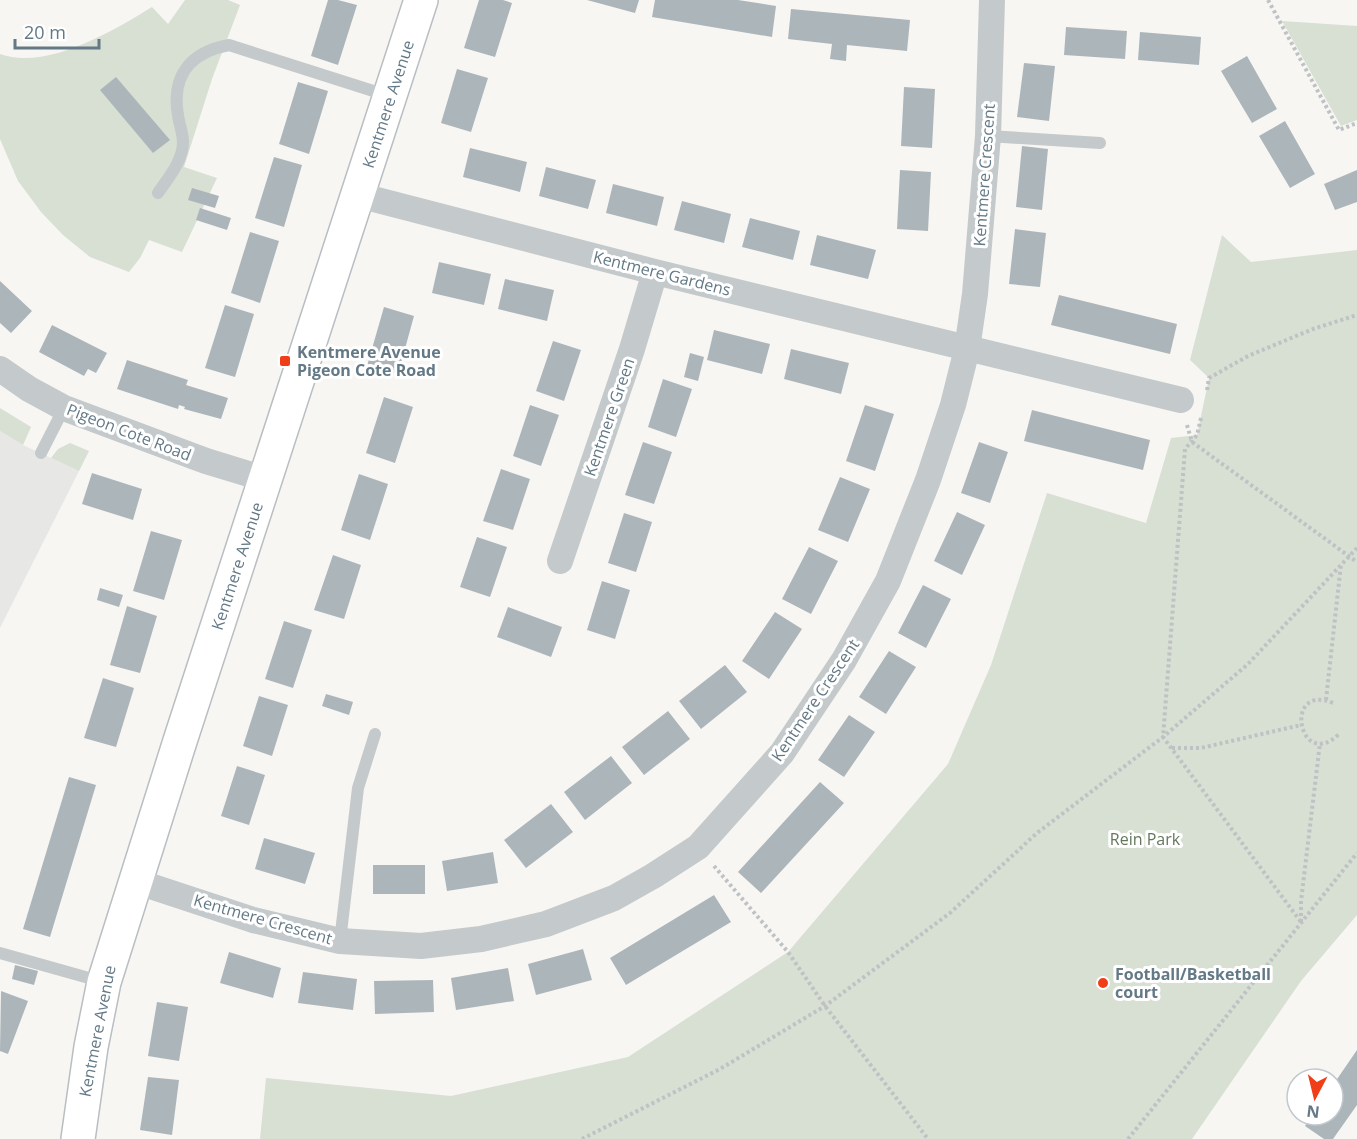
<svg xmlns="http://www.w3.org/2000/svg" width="1357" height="1139" viewBox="0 0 1357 1139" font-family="'Open Sans',sans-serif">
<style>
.built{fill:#e7e8e6}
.green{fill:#d8dfd3}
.building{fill:#acb6ba}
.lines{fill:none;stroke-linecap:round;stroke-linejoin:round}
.secondary-casing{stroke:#b8bec2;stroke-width:36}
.path{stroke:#bfc2c4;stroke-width:4;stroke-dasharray:3 3;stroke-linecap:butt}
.lane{stroke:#c4c9cb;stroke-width:12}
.street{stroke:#c4c9cb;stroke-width:26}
.secondary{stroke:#fff;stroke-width:33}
.poi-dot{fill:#f03e19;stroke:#fff;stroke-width:2}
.labels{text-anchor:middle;stroke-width:6;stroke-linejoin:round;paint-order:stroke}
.street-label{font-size:16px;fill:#637986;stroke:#fff}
.poi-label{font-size:16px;font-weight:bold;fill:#637986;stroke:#fff;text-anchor:start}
.park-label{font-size:16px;fill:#65785e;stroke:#fff}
</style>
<rect width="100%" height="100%" fill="#f7f6f3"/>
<path class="built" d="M 0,431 L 23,445 L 79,471 L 0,628 Z"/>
<path class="green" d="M 185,0 L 228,0 L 240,5 L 212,79 L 184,167 L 217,178 L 182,252 L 149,240 L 140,258 L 129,272 L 90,257 L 63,235 L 41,212 L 18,181 L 0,139 L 0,54 C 46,71 113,31 152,7 L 168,24 Z
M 1282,21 L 1357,26 L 1357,120 L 1341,126 Z
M 1222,235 L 1251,262 L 1357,250 L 1357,915 L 1301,981 L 1192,1139 L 260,1139 L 266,1078 L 451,1096 L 628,1057 L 788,952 L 948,764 L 991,665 L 1047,493 L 1146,523 L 1171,438 L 1197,435 L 1209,378 L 1190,360 Z
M 0,408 L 31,427 L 23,445 L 0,431 Z
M 70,443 L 89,451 L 79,471 L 51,458 L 58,449 Z"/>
<path class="building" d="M 328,0 L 338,0 L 357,5 L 338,65 L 311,56 Z
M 479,0 L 503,0 L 512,3 L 495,57 L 464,48 Z
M 587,0 L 639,0 L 635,13 Z
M 655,0 L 738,0 L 776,6 L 772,37 L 652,17 Z
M 791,9 L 910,20 L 907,51 L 847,45 L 846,61 L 830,59 L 832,44 L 788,39 Z
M 1066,27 L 1127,31 L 1125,59 L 1064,55 Z
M 1140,32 L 1201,37 L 1199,65 L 1138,60 Z
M 1247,56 L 1277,109 L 1252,123 L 1221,71 Z
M 1024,63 L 1055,66 L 1049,121 L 1017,117 Z
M 457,69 L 488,78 L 471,132 L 441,123 Z
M 116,77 L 170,140 L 153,153 L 100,90 Z
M 298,82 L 328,91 L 309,154 L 279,144 Z
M 904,87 L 935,89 L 932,148 L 901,146 Z
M 1285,121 L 1315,174 L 1290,188 L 1259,136 Z
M 1022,146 L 1048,149 L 1042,210 L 1016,207 Z
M 470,148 L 527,162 L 520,192 L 463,177 Z
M 274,157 L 302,165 L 284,227 L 255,218 Z
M 546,167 L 596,180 L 588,209 L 539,196 Z
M 900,170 L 931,172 L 928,231 L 897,229 Z
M 1357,170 L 1357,202 L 1335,210 L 1324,184 Z
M 613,184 L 664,197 L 657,226 L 606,213 Z
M 192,188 L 219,196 L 215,208 L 188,200 Z
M 682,201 L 731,214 L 724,243 L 674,230 Z
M 200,208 L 231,218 L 227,230 L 196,220 Z
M 750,218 L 800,231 L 793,260 L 742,247 Z
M 1015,229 L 1046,233 L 1040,287 L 1009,284 Z
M 250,232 L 279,241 L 260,303 L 231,293 Z
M 817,235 L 876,250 L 868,279 L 810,265 Z
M 439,262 L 491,274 L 484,305 L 432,293 Z
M 505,279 L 554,290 L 547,321 L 498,309 Z
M 0,281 L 32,311 L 11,333 L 0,323 Z
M 1059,295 L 1177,324 L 1170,354 L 1051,325 Z
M 225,305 L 254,314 L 235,377 L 205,368 Z
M 384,307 L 414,316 L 398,374 L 367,366 Z
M 52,325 L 107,353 L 96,373 L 88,369 L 84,376 L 39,352 Z
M 714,330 L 770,344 L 762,374 L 707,360 Z
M 553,341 L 581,350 L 564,401 L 536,391 Z
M 791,349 L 849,363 L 841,394 L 784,379 Z
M 690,353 L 704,357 L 698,381 L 684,377 Z
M 127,360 L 188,380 L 186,385 L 228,398 L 221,419 L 184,409 L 185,407 L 179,405 L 178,409 L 117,389 Z
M 663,379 L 692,389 L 676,437 L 648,427 Z
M 384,397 L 413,407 L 395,463 L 366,453 Z
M 530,405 L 559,415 L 541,466 L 513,456 Z
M 865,405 L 894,414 L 875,471 L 846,461 Z
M 1032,410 L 1150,440 L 1143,470 L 1024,441 Z
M 643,442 L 672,452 L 654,504 L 625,495 Z
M 979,442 L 1008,452 L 990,503 L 961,493 Z
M 501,469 L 530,479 L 513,530 L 483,521 Z
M 92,473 L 142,489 L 133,520 L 82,504 Z
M 359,474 L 388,484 L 370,540 L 341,530 Z
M 840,477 L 870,489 L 848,542 L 818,530 Z
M 957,512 L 985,525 L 962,575 L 934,561 Z
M 624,513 L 652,522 L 636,572 L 608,563 Z
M 151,531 L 182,540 L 164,600 L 133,591 Z
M 477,537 L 507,547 L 490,597 L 460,587 Z
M 809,547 L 838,561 L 811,614 L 782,599 Z
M 333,555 L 361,565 L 344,619 L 314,610 Z
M 602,581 L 630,590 L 615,639 L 587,630 Z
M 923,585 L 951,599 L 926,648 L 898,633 Z
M 100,588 L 123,595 L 119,607 L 97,600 Z
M 127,606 L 157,616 L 140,673 L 110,665 Z
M 508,607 L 562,627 L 551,657 L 497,637 Z
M 775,612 L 802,629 L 769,679 L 742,661 Z
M 284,621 L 312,630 L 293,688 L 265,679 Z
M 889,651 L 916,667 L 886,714 L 859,697 Z
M 725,665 L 747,692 L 701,729 L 679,701 Z
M 103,678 L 134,688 L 116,747 L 84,738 Z
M 326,694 L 353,702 L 349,715 L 322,706 Z
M 259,696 L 288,705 L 272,756 L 243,746 Z
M 668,711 L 690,739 L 644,775 L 622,747 Z
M 849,715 L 875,732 L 844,777 L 818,760 Z
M 611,756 L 632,783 L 585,820 L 564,792 Z
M 237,766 L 265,775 L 249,825 L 221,816 Z
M 69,777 L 96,785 L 50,937 L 23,929 Z
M 820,782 L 844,803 L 761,893 L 738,872 Z
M 551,804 L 573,832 L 526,868 L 504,840 Z
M 264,838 L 315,853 L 305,884 L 255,869 Z
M 493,852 L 498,883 L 447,891 L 442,861 Z
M 373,865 L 425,865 L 425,894 L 373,894 Z
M 714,895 L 731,922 L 626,985 L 610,958 Z
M 583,949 L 592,980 L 536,995 L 528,964 Z
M 229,952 L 281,968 L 273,998 L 220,983 Z
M 15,965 L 38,971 L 34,985 L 12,979 Z
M 508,968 L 514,1001 L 456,1010 L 451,978 Z
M 303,972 L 357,979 L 353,1010 L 298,1003 Z
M 433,980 L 434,1012 L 375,1014 L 374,981 Z
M 1,991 L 28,1001 L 8,1054 L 0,1051 Z
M 157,1002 L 188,1007 L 179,1061 L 148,1056 Z
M 1357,1050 L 1357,1105 L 1333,1139 L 1324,1139 L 1305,1126 L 1312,1115 L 1333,1115 L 1333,1085 Z
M 148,1077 L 179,1080 L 172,1135 L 140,1130 Z"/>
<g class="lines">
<g class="secondary-casing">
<path id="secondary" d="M 78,1139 L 91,1047 L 104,982 L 180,741 L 421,0"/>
</g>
<path class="path" d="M 1268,0 L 1339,130 L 1357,123
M 1207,390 L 1209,378 L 1248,356 L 1313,329 L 1357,315
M 1201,418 L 1197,435 L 1185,449 L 1163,737 L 1301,922
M 1187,425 L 1192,442 L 1357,562
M 1326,700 L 1341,564
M 1333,703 C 1282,682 1299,773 1339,734
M 1172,748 L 1201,748 L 1301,725
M 714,866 L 788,952 L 825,1006 L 928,1139
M 1301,922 L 1301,901 L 1320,743
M 582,1139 L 720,1069 L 825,1006 L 950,913 L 1037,833 L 1163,737 L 1248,664 L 1357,548
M 1128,1139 L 1357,853"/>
<path class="lane" d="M 988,136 L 1100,143
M 158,193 C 168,178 183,161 183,142 C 183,133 179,124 178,115 C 171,75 191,52 229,45 L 389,96
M 41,453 L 64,408
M 340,941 L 358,788 L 375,734
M 0,953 L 103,982"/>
<path class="street" d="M 358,195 L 655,272 L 1181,400
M 0,369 L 29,389 L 64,408 L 206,461 L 265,479
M 560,561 L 632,349 L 655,272
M 135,881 L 253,920 L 340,941 L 421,946 L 481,939 L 546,924 L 614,898 L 653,876 L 698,847 L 782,753 L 844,660 L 888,581 L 928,480 L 953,405 L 967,349 L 975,294 L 988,136 L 992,0"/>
<use href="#secondary" class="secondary"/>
</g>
<g class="poi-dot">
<rect x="279" y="355" width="12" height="12" rx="3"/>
<circle cx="1103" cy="983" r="6"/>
</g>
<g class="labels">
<g class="street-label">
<text transform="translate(388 104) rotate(-72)" y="6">Kentmere Avenue</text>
<text transform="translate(984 175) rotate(-86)" y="6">Kentmere Crescent</text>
<text transform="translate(662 273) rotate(14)" y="6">Kentmere Gardens</text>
<text transform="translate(609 417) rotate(-71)" y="6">Kentmere Green</text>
<text transform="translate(129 432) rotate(21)" y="6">Pigeon Cote Road</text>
<text transform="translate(237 566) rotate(-72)" y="6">Kentmere Avenue</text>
<text transform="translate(815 700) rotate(-56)" y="6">Kentmere Crescent</text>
<text transform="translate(263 919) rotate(16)" y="6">Kentmere Crescent</text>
<text transform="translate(97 1031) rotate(-79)" y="6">Kentmere Avenue</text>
</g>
<g class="poi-label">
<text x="297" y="358">Kentmere Avenue<tspan x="297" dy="18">Pigeon Cote Road</tspan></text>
<text x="1115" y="980">Football/Basketball<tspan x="1115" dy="18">court</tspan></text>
</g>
<g class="park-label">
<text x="1145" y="845">Rein Park</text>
</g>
</g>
<g transform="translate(1315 1097) rotate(187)"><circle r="28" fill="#ffffff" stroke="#c1c9cf" stroke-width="1.5"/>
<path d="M0-4.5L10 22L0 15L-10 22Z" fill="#f03e19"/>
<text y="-9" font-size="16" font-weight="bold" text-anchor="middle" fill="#637986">N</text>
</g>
<path d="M15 39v9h84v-9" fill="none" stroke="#637986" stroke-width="3"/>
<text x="24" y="39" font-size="18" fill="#637986" stroke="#ffffff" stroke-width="4.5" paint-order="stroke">20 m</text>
</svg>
